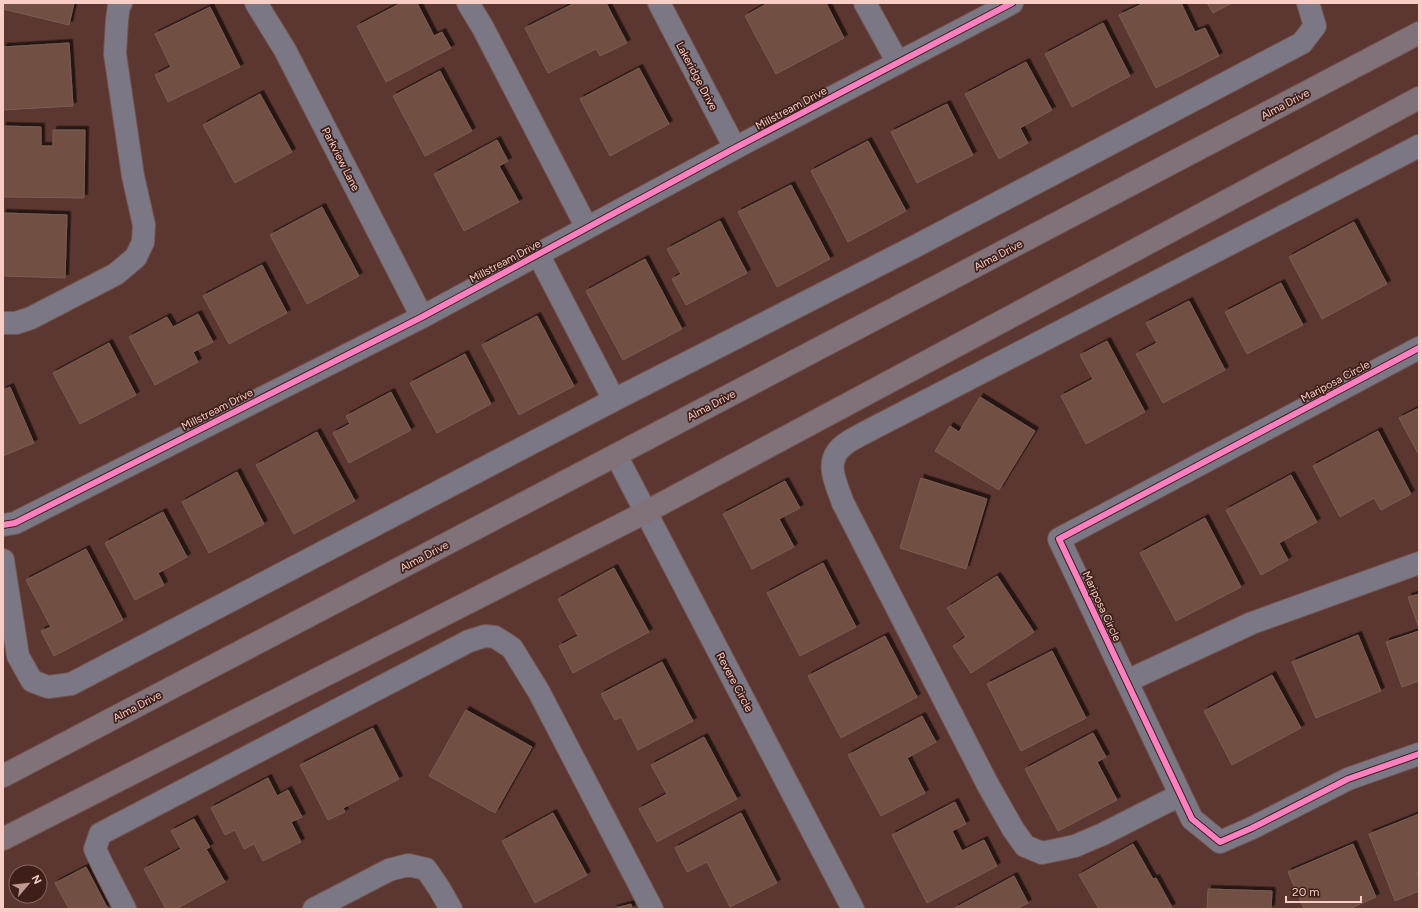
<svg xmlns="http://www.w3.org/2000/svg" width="1422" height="912" viewBox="0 0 1422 912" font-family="Figtree,sans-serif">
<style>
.building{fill:#715043;stroke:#7b5c52;filter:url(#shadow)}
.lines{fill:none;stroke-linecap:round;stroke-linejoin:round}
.minor-casing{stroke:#75544e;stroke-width:24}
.major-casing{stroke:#75544e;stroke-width:24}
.minor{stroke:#7c7784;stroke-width:22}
.major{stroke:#817279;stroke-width:22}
.cycleway-casing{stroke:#3d1e19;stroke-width:8}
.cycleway{stroke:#ff80c0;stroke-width:6}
.labels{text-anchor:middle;stroke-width:3.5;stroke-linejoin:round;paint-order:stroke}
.street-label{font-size:11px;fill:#f8cdc5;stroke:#3d1e19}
</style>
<defs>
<filter id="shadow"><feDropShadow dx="3.5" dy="-3.5" stdDeviation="0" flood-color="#0009"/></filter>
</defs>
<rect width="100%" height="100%" fill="#5c3630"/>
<path class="building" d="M 3,3 L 74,3 L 69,25 L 3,9 Z
M 401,3 L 417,3 L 434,36 L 442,32 L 451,48 L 386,82 L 357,26 Z
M 575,3 L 606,3 L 627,43 L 600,56 L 596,49 L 548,73 L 525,28 Z
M 768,3 L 826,3 L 844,38 L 776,74 L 745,16 Z
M 1144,3 L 1181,3 L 1195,32 L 1205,28 L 1219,56 L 1156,88 L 1119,15 Z
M 1207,3 L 1232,3 L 1213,13 Z
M 210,7 L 240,67 L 168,102 L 155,75 L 171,67 L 155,34 Z
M 1103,23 L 1130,76 L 1072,107 L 1045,54 Z
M 69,43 L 73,106 L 3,110 L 3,47 Z
M 1026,62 L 1052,110 L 1020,128 L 1028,143 L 999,159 L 965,94 Z
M 639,68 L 669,124 L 610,156 L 580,99 Z
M 440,71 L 472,131 L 425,156 L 393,96 Z
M 260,94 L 292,152 L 235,183 L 203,125 Z
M 947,104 L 973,155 L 917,183 L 891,132 Z
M 3,126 L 41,127 L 41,146 L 53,146 L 53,130 L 85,130 L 84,198 L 3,197 Z
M 497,140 L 508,161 L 499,166 L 519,202 L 464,231 L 434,174 Z
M 868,141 L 906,211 L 848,242 L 811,171 Z
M 791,185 L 830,259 L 777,287 L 738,212 Z
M 322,207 L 359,276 L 307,304 L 270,235 Z
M 3,213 L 67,215 L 65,278 L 3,276 Z
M 720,221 L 747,273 L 686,305 L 672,279 L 681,274 L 667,249 Z
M 1354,222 L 1387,284 L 1322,319 L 1289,257 Z
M 645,259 L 682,329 L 623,360 L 586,291 Z
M 262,265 L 287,313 L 229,344 L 203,296 Z
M 1281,283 L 1303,325 L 1247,354 L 1225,312 Z
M 1189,301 L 1225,370 L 1163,403 L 1136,354 L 1157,343 L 1146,323 Z
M 198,314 L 213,342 L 193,352 L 198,362 L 155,385 L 129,337 L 167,317 L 173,327 Z
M 537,316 L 574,386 L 519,415 L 482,345 Z
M 1107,341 L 1145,412 L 1086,444 L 1061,396 L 1093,379 L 1080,355 Z
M 109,343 L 136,395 L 80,424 L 53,373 Z
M 465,354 L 491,404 L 437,433 L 410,383 Z
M 10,387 L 34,443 L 3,456 L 3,390 Z
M 391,392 L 411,430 L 349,463 L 333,433 L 350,424 L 346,416 Z
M 980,397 L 1035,431 L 999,490 L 935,451 L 950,426 L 959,432 Z
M 1419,408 L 1419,455 L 1399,418 Z
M 1378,431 L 1411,494 L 1381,510 L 1374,498 L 1340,517 L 1313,466 Z
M 317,432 L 355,501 L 294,534 L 256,465 Z
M 237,472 L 264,524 L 209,553 L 182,502 Z
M 1291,475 L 1317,522 L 1279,543 L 1288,560 L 1261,575 L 1226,510 Z
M 921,478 L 987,499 L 966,569 L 900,548 Z
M 785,481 L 800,508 L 779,519 L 794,547 L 752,569 L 723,514 Z
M 163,512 L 187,557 L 158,573 L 164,585 L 135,600 L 105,543 Z
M 1205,518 L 1241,587 L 1176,621 L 1140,553 Z
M 86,549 L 123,620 L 54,656 L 41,631 L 51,627 L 26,580 Z
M 823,563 L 856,627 L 800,656 L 767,593 Z
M 614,568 L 649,632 L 573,673 L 559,646 L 578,636 L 558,599 Z
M 997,576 L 1034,632 L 971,673 L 953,646 L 966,637 L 947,608 Z
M 1419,594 L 1419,628 L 1408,597 Z
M 1419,631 L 1419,681 L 1402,687 L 1386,642 Z
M 1358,635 L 1381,691 L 1316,718 L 1292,662 Z
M 885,636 L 917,697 L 841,738 L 808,676 Z
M 1052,651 L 1086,718 L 1021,751 L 987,684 Z
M 662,662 L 693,721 L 638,750 L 621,717 L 615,720 L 601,694 Z
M 1272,675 L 1301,728 L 1232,765 L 1204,711 Z
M 466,710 L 532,747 L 495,813 L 429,776 Z
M 922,716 L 936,742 L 907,758 L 925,793 L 881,816 L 848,755 Z
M 373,728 L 399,779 L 343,808 L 345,812 L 328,820 L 300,765 Z
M 1093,733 L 1106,757 L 1097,762 L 1117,800 L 1058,831 L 1025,769 Z
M 704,737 L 737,799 L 657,842 L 639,809 L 667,794 L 651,765 Z
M 268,778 L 277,796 L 288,790 L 302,817 L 291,822 L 301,842 L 263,861 L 254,844 L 244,849 L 235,830 L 225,835 L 211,808 Z
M 955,802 L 966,824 L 952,831 L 962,851 L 984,840 L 997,866 L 927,903 L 892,835 Z
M 553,813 L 587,875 L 535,903 L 502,841 Z
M 741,813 L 777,883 L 730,907 L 707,862 L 687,872 L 675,848 Z
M 1419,814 L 1419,871 L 1417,872 L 1419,878 L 1419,891 L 1395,901 L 1369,834 Z
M 194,819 L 210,847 L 206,849 L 225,882 L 176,909 L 166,909 L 144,869 L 181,849 L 171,831 Z
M 1133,844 L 1153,879 L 1156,878 L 1172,907 L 1168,909 L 1099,909 L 1079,875 Z
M 1353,844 L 1376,897 L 1349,909 L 1304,909 L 1288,872 Z
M 86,867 L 108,909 L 69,909 L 55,883 Z
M 1014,876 L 1028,903 L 1016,909 L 955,909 L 955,908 Z
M 1208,889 L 1272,891 L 1271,909 L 1207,909 Z
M 631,904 L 632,909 L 613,909 Z"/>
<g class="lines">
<g class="minor-casing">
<path id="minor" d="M 256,3 L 285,50 L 422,317
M 468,3 L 483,28 L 587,228
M 659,3 L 735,148
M 865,3 L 898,63
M 538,254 L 614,400
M 3,323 L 16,323 L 31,318 L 116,274 L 136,257 L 143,242 L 144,225 L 133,176 L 115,54 L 117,20 L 119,5 L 121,3
M 1419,348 L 1059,539 L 1192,819 L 1220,842 L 1252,828 L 1348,779 L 1419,754
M 616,455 L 853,909
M 3,525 L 15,523 L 422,317 L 735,148 L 1012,3
M 3,560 L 18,656 L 32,681 L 48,687 L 71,684 L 614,400 L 912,248 L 1302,43 L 1315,26 L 1308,3
M 1127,681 L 1252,623 L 1419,563
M 1180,795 L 1103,834 L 1075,846 L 1042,853 L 1025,846 L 1013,829 L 988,785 L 843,503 C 836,483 823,461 844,445 C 850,440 859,436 866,432 L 1419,146
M 125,909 L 103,866 L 95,849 L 100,834 L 469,641 L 485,636 L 495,637 L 512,648 L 539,692 L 652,909
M 314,909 L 389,870 L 408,865 L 426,869 L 439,888 L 451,909"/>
</g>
<g class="major-casing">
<path id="major" d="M 3,776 L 616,455 L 1419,33
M 3,839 L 646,512 L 1419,98"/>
</g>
<use href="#minor" class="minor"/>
<use href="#major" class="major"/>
<g class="cycleway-casing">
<path id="cycleway" d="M 1419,348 L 1059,539 L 1192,819 L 1220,842 L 1252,828 L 1348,779 L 1419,754
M 3,525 L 15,523 L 422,317 L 735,148 L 1012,3"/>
</g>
<use href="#cycleway" class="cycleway"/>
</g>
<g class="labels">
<g class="street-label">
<text transform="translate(697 76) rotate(62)" y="4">Lakeridge Drive</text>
<text transform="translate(1285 104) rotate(-28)" y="4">Alma Drive</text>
<text transform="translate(791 108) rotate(-28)" y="4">Millstream Drive</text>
<text transform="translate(341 159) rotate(63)" y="4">Parkview Lane</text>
<text transform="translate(998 255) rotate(-28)" y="4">Alma Drive</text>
<text transform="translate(505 261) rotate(-28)" y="4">Millstream Drive</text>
<text transform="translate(1335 381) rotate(-28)" y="4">Mariposa Circle</text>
<text transform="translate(711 405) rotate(-28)" y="4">Alma Drive</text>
<text transform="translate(217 409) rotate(-27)" y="4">Millstream Drive</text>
<text transform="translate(424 556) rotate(-28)" y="4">Alma Drive</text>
<text transform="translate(1102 606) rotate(65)" y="4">Mariposa Circle</text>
<text transform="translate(735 682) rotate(62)" y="4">Revere Circle</text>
<text transform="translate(137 706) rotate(-28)" y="4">Alma Drive</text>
</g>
</g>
<rect width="1422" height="912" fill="none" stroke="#f8cdc5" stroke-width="8"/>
<g transform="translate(28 884) rotate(62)"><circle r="19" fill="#3d1e19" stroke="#88645e"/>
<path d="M0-3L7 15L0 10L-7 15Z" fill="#c19891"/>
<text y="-6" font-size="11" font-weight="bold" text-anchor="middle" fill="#f8cdc5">N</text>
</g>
<path d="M1286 896v6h75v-6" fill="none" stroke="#f8cdc5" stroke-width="2"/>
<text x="1292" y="896" font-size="12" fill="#f8cdc5" stroke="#3d1e19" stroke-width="3" paint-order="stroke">20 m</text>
</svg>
